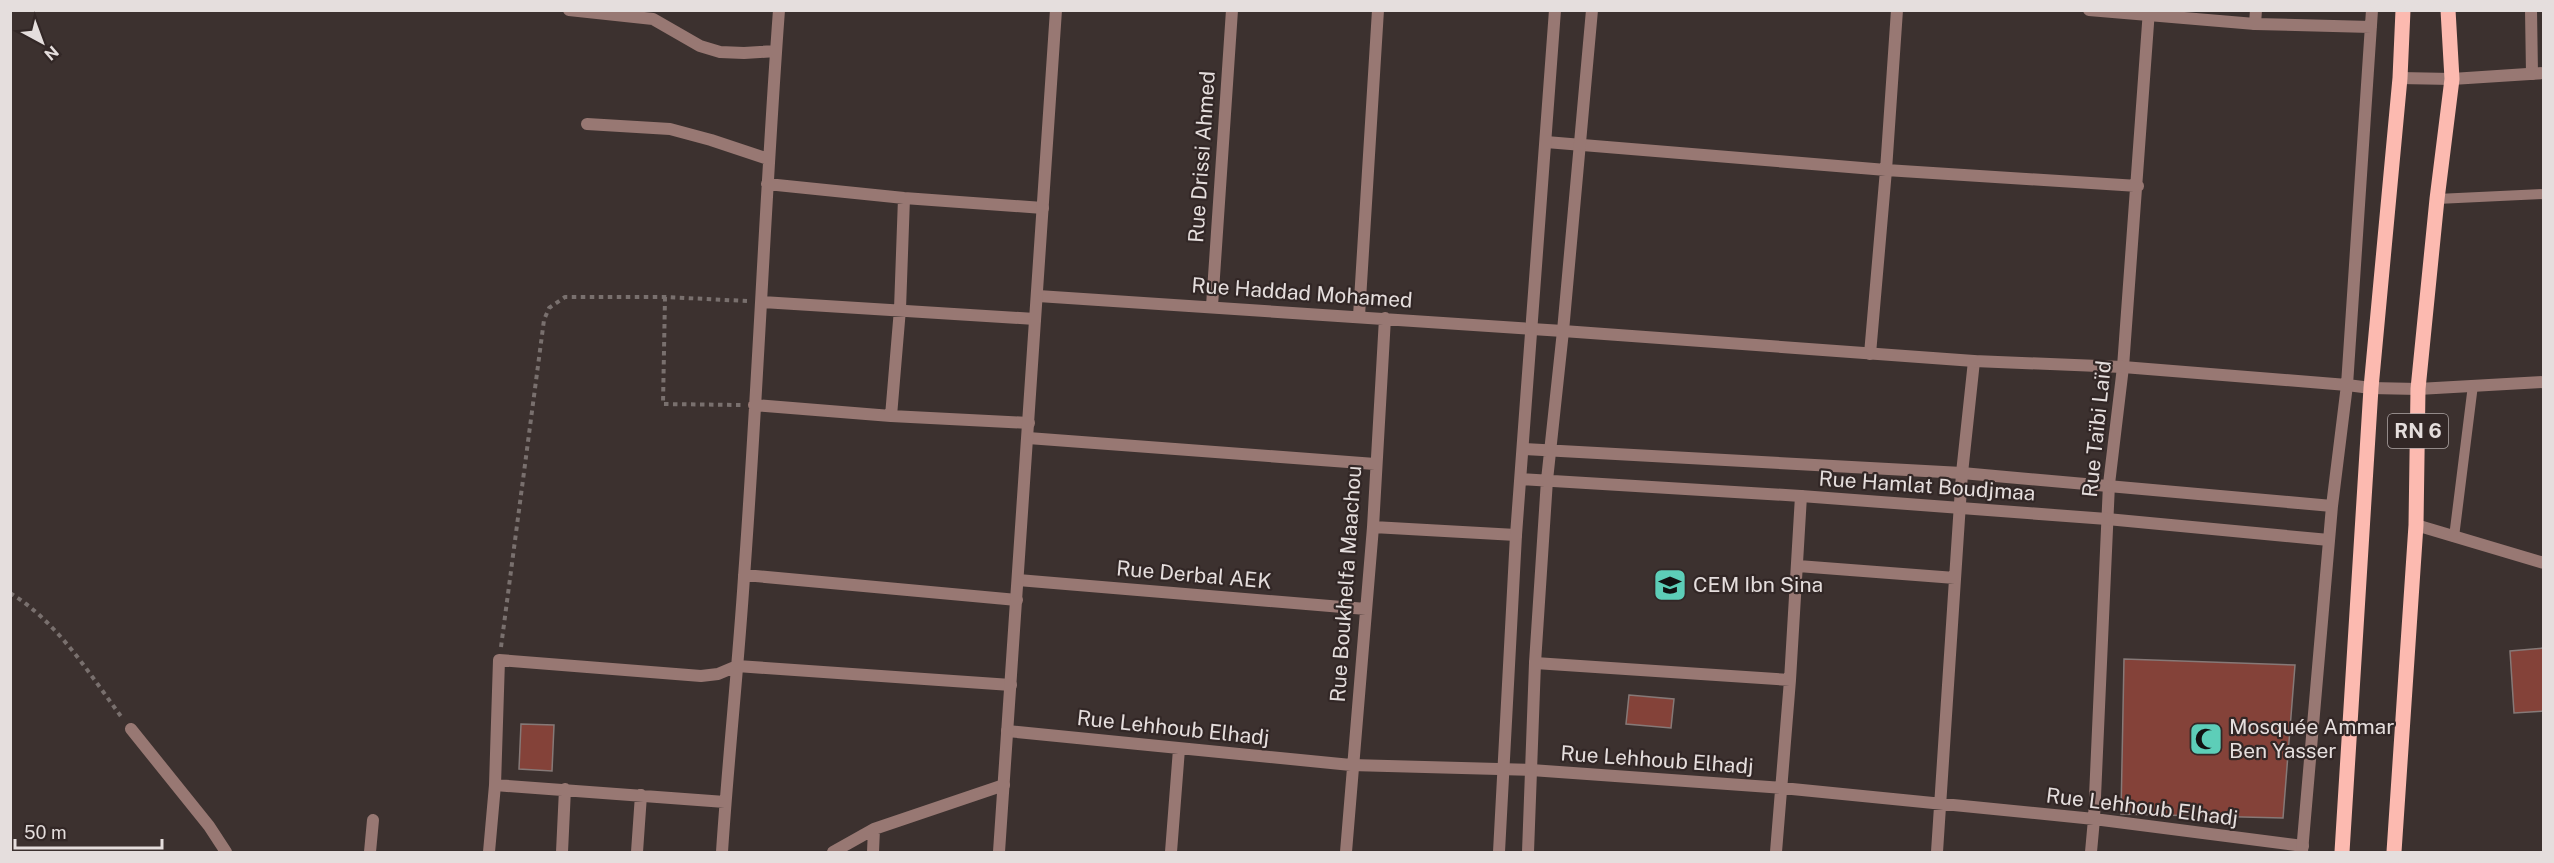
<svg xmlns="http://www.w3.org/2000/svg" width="2554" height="863" viewBox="0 0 2554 863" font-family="'Public Sans',sans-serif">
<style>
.building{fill:#844239;stroke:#867977;stroke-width:1.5}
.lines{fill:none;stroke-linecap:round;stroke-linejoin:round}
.path{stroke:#79706e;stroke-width:4;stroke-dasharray:4.5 4.5;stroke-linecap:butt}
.service{stroke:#987873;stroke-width:10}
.minor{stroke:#987873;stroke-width:12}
.tertiary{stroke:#987873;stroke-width:12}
.primary{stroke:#fcbab0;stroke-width:15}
.labels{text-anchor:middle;stroke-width:4.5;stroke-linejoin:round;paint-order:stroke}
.shield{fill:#322726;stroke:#afa7a6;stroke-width:1.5}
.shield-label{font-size:20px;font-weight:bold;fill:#e5dedd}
.street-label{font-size:21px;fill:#e5dedd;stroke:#322726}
.poi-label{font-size:21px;fill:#e5dedd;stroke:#322726;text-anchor:start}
</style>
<rect width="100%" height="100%" fill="#3c312f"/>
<path class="building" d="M 2544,648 L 2544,711 L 2514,713 L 2510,651 Z
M 2124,659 L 2295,665 L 2283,818 L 2121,814 Z
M 1629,695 L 1674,699 L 1671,728 L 1626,724 Z
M 521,724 L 554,725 L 552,771 L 519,769 Z"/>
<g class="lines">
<path class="path" d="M 665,297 L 663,404 L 741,405
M 10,593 C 58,622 90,675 123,719
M 501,647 L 544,320 L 549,308 L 565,297 L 665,297 L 747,301"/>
<path class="service" d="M 2437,199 L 2544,194
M 2454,537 L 2473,385"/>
<path class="minor" d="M 569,10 L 653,19 L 700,46 L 720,52 L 744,53 L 776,51
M 2531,10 L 2532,74
M 2255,24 L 2256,10
M 587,124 L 670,129 L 711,140 L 768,159
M 1546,142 L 1886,170 L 2138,186
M 767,184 L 904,198 L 1043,208
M 1038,296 L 1563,331
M 762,302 L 1035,319
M 1212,306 L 1232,10
M 1359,316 L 1378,10
M 1870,354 L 1886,170 L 1897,10
M 2371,388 L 2418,389 L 2544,382
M 754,405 L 891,416 L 1029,423
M 891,416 L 900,309 L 904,198
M 1028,438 L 1375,464
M 2416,525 L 2544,563
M 1373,527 L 1516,535
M 1798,566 L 1955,578
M 744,575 L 1017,600
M 1018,580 L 1366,609
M 1535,663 L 1790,680
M 131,729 L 209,826 L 226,852
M 1007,731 L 1351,765 L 1531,770 L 1782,788 L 2094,819 L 2303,846
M 725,802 L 495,785 L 499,660 L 701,676 L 718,674 L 737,666 L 1011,685
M 370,852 L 373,820
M 489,852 L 495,785
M 562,852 L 565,789
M 637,852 L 641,795
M 722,852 C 728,760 738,669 744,577 C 758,388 765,199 779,10
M 833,852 L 874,829 L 1004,785
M 873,852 L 874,829
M 1171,852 L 1179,749
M 1346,852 L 1373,527 L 1385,318
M 1776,852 L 1790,680 L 1801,496
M 1937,852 L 1962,473 L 1974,361
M 2091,852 L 2094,819 L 2109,484 L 2123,367 L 2149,10"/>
<path class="tertiary" d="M 2089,10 L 2255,24 L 2371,27
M 2400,78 L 2452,79 L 2544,73
M 1563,331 L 1974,361 L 2123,367 L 2347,385 L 2372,10
M 1524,449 L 1962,473 L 2332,506
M 1521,479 L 1801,496 L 2107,519 L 2329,540
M 999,852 L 1056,10
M 1499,852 L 1516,535 L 1555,10
M 1528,852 L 1535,663 L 1547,480 L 1563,331 L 1592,10
M 2302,852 L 2332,506 L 2347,385 L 2371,388"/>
<path class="primary" d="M 2342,852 L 2371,388 L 2400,78 L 2403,10
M 2394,852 L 2416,525 L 2418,389 L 2437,199 L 2452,79 L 2448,10"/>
</g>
<defs>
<g id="school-square" transform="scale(1.725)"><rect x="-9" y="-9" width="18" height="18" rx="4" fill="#5dceb8" stroke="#322726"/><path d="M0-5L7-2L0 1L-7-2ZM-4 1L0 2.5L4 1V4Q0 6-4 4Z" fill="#111"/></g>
<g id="mosque-square" transform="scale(1.725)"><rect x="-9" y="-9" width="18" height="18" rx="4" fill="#5dceb8" stroke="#322726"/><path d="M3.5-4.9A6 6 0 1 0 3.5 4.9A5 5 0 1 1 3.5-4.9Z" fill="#111"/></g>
</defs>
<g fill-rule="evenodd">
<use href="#school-square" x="1670" y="585"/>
<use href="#mosque-square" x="2206" y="739"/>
</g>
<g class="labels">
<rect class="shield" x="2388" y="414" width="60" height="34" rx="4.5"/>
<g class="shield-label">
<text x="2418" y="438">RN 6</text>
</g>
<g class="street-label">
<text transform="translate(1202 157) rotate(-86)" y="7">Rue Drissi Ahmed</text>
<text transform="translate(1302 293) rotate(4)" y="7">Rue Haddad Mohamed</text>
<text transform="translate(2097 429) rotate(-84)" y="7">Rue Taïbi Laïd</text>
<text transform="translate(1927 486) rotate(4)" y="7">Rue Hamlat Boudjmaa</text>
<text transform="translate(1194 575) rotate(5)" y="7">Rue Derbal AEK</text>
<text transform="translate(1346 584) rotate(-86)" y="7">Rue Boukhelfa Maachou</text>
<text transform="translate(1173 728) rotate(6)" y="7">Rue Lehhoub Elhadj</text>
<text transform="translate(1657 760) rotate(4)" y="7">Rue Lehhoub Elhadj</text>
<text transform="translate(2142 807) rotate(7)" y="7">Rue Lehhoub Elhadj</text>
</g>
<g class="poi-label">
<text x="1693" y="592">CEM Ibn Sina</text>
<text x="2229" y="734">Mosquée Ammar<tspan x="2229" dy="24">Ben Yasser</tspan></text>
</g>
</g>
<rect width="2554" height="863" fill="none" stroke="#e5dedd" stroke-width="24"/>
<g transform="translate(42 42) rotate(139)" stroke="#322726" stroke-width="4.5" paint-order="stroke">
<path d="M0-4.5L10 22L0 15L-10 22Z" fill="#e5dedd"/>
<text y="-9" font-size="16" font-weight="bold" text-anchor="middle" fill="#e5dedd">N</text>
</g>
<path d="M15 839v9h147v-9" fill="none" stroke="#e5dedd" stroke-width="3"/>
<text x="24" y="839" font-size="18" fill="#e5dedd" stroke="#322726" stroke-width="4.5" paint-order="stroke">50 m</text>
</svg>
